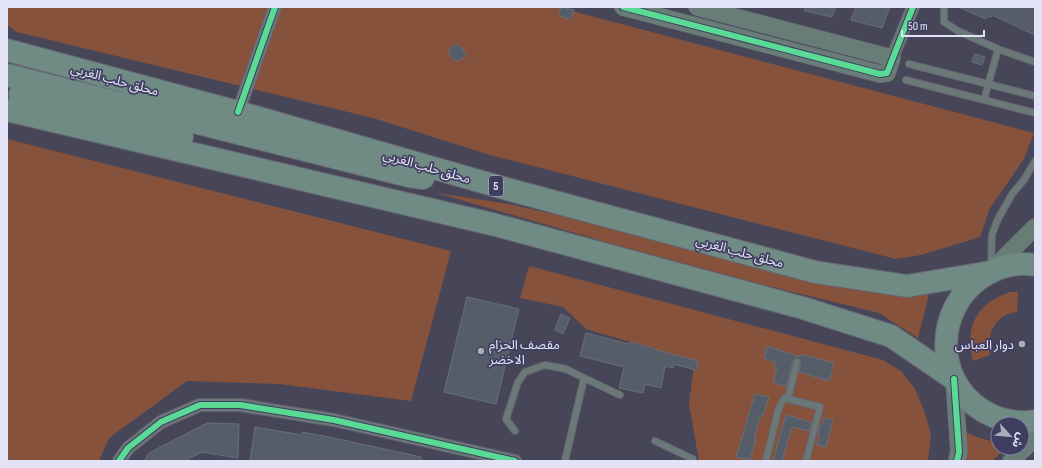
<svg xmlns="http://www.w3.org/2000/svg" width="1042" height="468" viewBox="0 0 1042 468" font-family="'Sofia Sans Condensed','Noto Sans Arabic',sans-serif">
<style>
.green{fill:#87523b}
.building{fill:#555d69;stroke:#676f7b}
.lines{fill:none;stroke-linecap:round;stroke-linejoin:round}
.lane-casing{stroke:#656473;stroke-width:8}
.street-casing{stroke:#656473;stroke-width:14}
.secondary-casing{stroke:#656473;stroke-width:18}
.highway-casing{stroke:#656473;stroke-width:24}
.lane{stroke:#6a7977;stroke-width:6}
.street{stroke:#6a7977;stroke-width:12}
.secondary{stroke:#697d77;stroke-width:17}
.highway{stroke:#6f8b83;stroke-width:22}
.cycleway-casing{stroke:#403e60;stroke-width:8}
.cycleway{stroke:#5adb95;stroke-width:6}
.poi-dot{fill:#acacbf;stroke:#403e60;stroke-width:1.5}
.labels{text-anchor:middle;stroke-width:3.5;stroke-linejoin:round;paint-order:stroke}
.shield{fill:#403e60;stroke:#b2b2ca;stroke-width:1}
.shield-label{font-size:12px;font-weight:bold;fill:#e3e3f7}
.street-label{font-size:13px;fill:#e3e3f7;stroke:#403e60}
.poi-label{font-size:13px;fill:#e3e3f7;stroke:#403e60;text-anchor:start}
</style>
<rect width="100%" height="100%" fill="#474658"/>
<path class="green" d="M 7,7 L 557,7 L 1034,133 L 1024,159 L 990,208 L 980,237 L 921,255 L 896,259 L 490,155 L 373,118 L 17,32 L 7,25 Z
M 7,139 L 451,251 L 411,401 L 279,384 L 187,381 L 109,438 L 99,461 L 7,461 Z
M 437,193 L 509,204 L 623,230 L 773,270 L 855,290 L 883,294 L 930,290 L 918,338 L 879,313 L 764,285 L 623,247 Z
M 529,266 L 883,360 L 901,371 L 915,389 L 925,413 L 931,435 L 928,461 L 699,461 L 689,404 L 694,364 L 655,354 L 655,348 L 630,342 L 586,329 L 563,307 L 520,298 Z
M 1010,292 L 1018,292 L 1017,312 C 994,315 987,334 990,355 L 973,361 C 964,327 977,303 1010,292 Z
M 965,432 L 980,438 L 998,443 L 998,448 L 1006,448 L 992,461 L 965,461 Z"/>
<path class="building" d="M 561,7 L 574,10 L 571,19 L 559,16 Z
M 805,7 L 836,7 L 832,17 L 805,11 Z
M 856,7 L 890,7 L 882,28 L 851,20 Z
M 958,7 L 1035,7 L 1035,35 L 992,15 L 991,17 L 987,16 L 986,19 Z
M 457,44 L 461,47 L 466,56 L 457,61 L 452,59 L 449,53 L 450,49 Z
M 975,54 L 985,57 L 982,65 L 972,62 Z
M 467,297 L 519,309 L 496,404 L 444,392 Z
M 561,314 L 570,318 L 563,334 L 555,330 Z
M 586,333 L 629,344 L 630,342 L 653,348 L 653,349 L 698,361 L 696,370 L 674,364 L 673,368 L 665,366 L 661,388 L 645,384 L 643,393 L 619,388 L 624,367 L 580,356 Z
M 767,346 L 801,357 L 802,354 L 834,363 L 829,381 L 799,372 L 801,361 L 798,358 L 793,361 L 786,387 L 773,382 L 777,369 L 774,368 L 775,362 L 764,358 Z
M 755,394 L 769,397 L 763,416 L 761,415 L 754,436 L 756,437 L 750,460 L 736,457 Z
M 786,415 L 811,422 L 809,431 L 792,427 L 782,461 L 773,461 Z
M 824,418 L 833,420 L 826,447 L 817,445 L 820,434 L 818,434 L 820,425 L 822,425 Z
M 207,423 L 239,424 L 238,458 L 202,452 L 184,461 L 144,461 L 149,453 Z
M 255,427 L 302,435 L 302,432 L 334,438 L 421,457 L 421,461 L 250,461 Z"/>
<g class="lines">
<g class="lane-casing">
<path id="lane" d="M 944,7 L 944,22 L 958,31 L 998,49
M 909,64 L 1035,96
M 906,80 L 1035,113
M 984,100 L 998,49 L 1035,62
M 991,265 L 992,235 L 997,221 L 1012,194 L 1024,180 L 1035,161
M 788,399 L 797,362
M 515,431 L 506,419 L 518,382 L 525,372 L 545,365 L 566,369 L 584,378
M 655,441 L 693,459 L 693,461
M 565,461 L 584,378 L 620,395
M 766,461 L 778,410 L 784,398 L 820,407 L 806,461"/>
</g>
<g class="street-casing">
<path id="street" d="M 892,58 L 913,7
M 238,112 L 275,7
M 119,461 L 128,448 L 161,422 L 200,405 L 240,405 L 334,420 L 515,461"/>
</g>
<g class="secondary-casing">
<path id="secondary" d="M 623,7 L 880,74 L 887,73 L 892,58 L 697,7
M 991,271 L 1035,227
M 954,379 L 959,452 L 957,461
M 1011,461 L 1035,438"/>
</g>
<g class="highway-casing">
<path id="highway" d="M 7,50 L 238,112 L 507,189 L 815,272 L 907,286 L 991,272
M 7,75 L 409,176 L 423,178
M 20,94 L 182,137
M 7,110 L 496,225 L 803,308 L 891,336 L 954,379
M 1035,265 C 1018,262 1000,266 985,275 C 931,308 933,390 993,416 C 1006,421 1021,424 1035,421"/>
</g>
<use href="#lane" class="lane"/>
<use href="#street" class="street"/>
<use href="#secondary" class="secondary"/>
<use href="#highway" class="highway"/>
<g class="cycleway-casing">
<path id="cycleway" d="M 623,7 L 880,74 L 887,73 L 913,7
M 238,112 L 275,7
M 954,379 L 959,452 L 957,461
M 119,461 L 128,448 L 161,422 L 200,405 L 240,405 L 334,420 L 515,461"/>
</g>
<use href="#cycleway" class="cycleway"/>
</g>
<g class="poi-dot">
<circle cx="1022" cy="344" r="4"/>
<circle cx="481" cy="351" r="4"/>
</g>
<g class="labels">
<rect class="shield" x="489" y="176" width="14" height="20" rx="3"/>
<g class="shield-label">
<text x="496" y="190">5</text>
</g>
<g class="street-label">
<text transform="translate(115 79) rotate(15)" y="5">محلق حلب الغربي</text>
<text transform="translate(427 166) rotate(16)" y="5">محلق حلب الغربي</text>
<text transform="translate(740 251) rotate(15)" y="5">محلق حلب الغربي</text>
</g>
<g class="poi-label">
<text x="489" y="349">مقصف الحزام<tspan x="489" dy="15">الاخضر</tspan></text>
<text x="1014" y="349" text-anchor="end">دوار العباس</text>
</g>
</g>
<rect width="1042" height="468" fill="none" stroke="#e3e3f7" stroke-width="16"/>
<g transform="translate(1010 436) rotate(117)"><circle r="19" fill="#403e60" stroke="#81809c"/>
<path d="M0-3L7 15L0 10L-7 15Z" fill="#acacbf"/>
<text y="-6" font-size="11" font-weight="bold" text-anchor="middle" fill="#e3e3f7">ش</text>
</g>
<path d="M902 30v6h82v-6" fill="none" stroke="#e3e3f7" stroke-width="2"/>
<text x="908" y="30" font-size="12" fill="#e3e3f7" stroke="#403e60" stroke-width="3" paint-order="stroke">50 m</text>
</svg>
